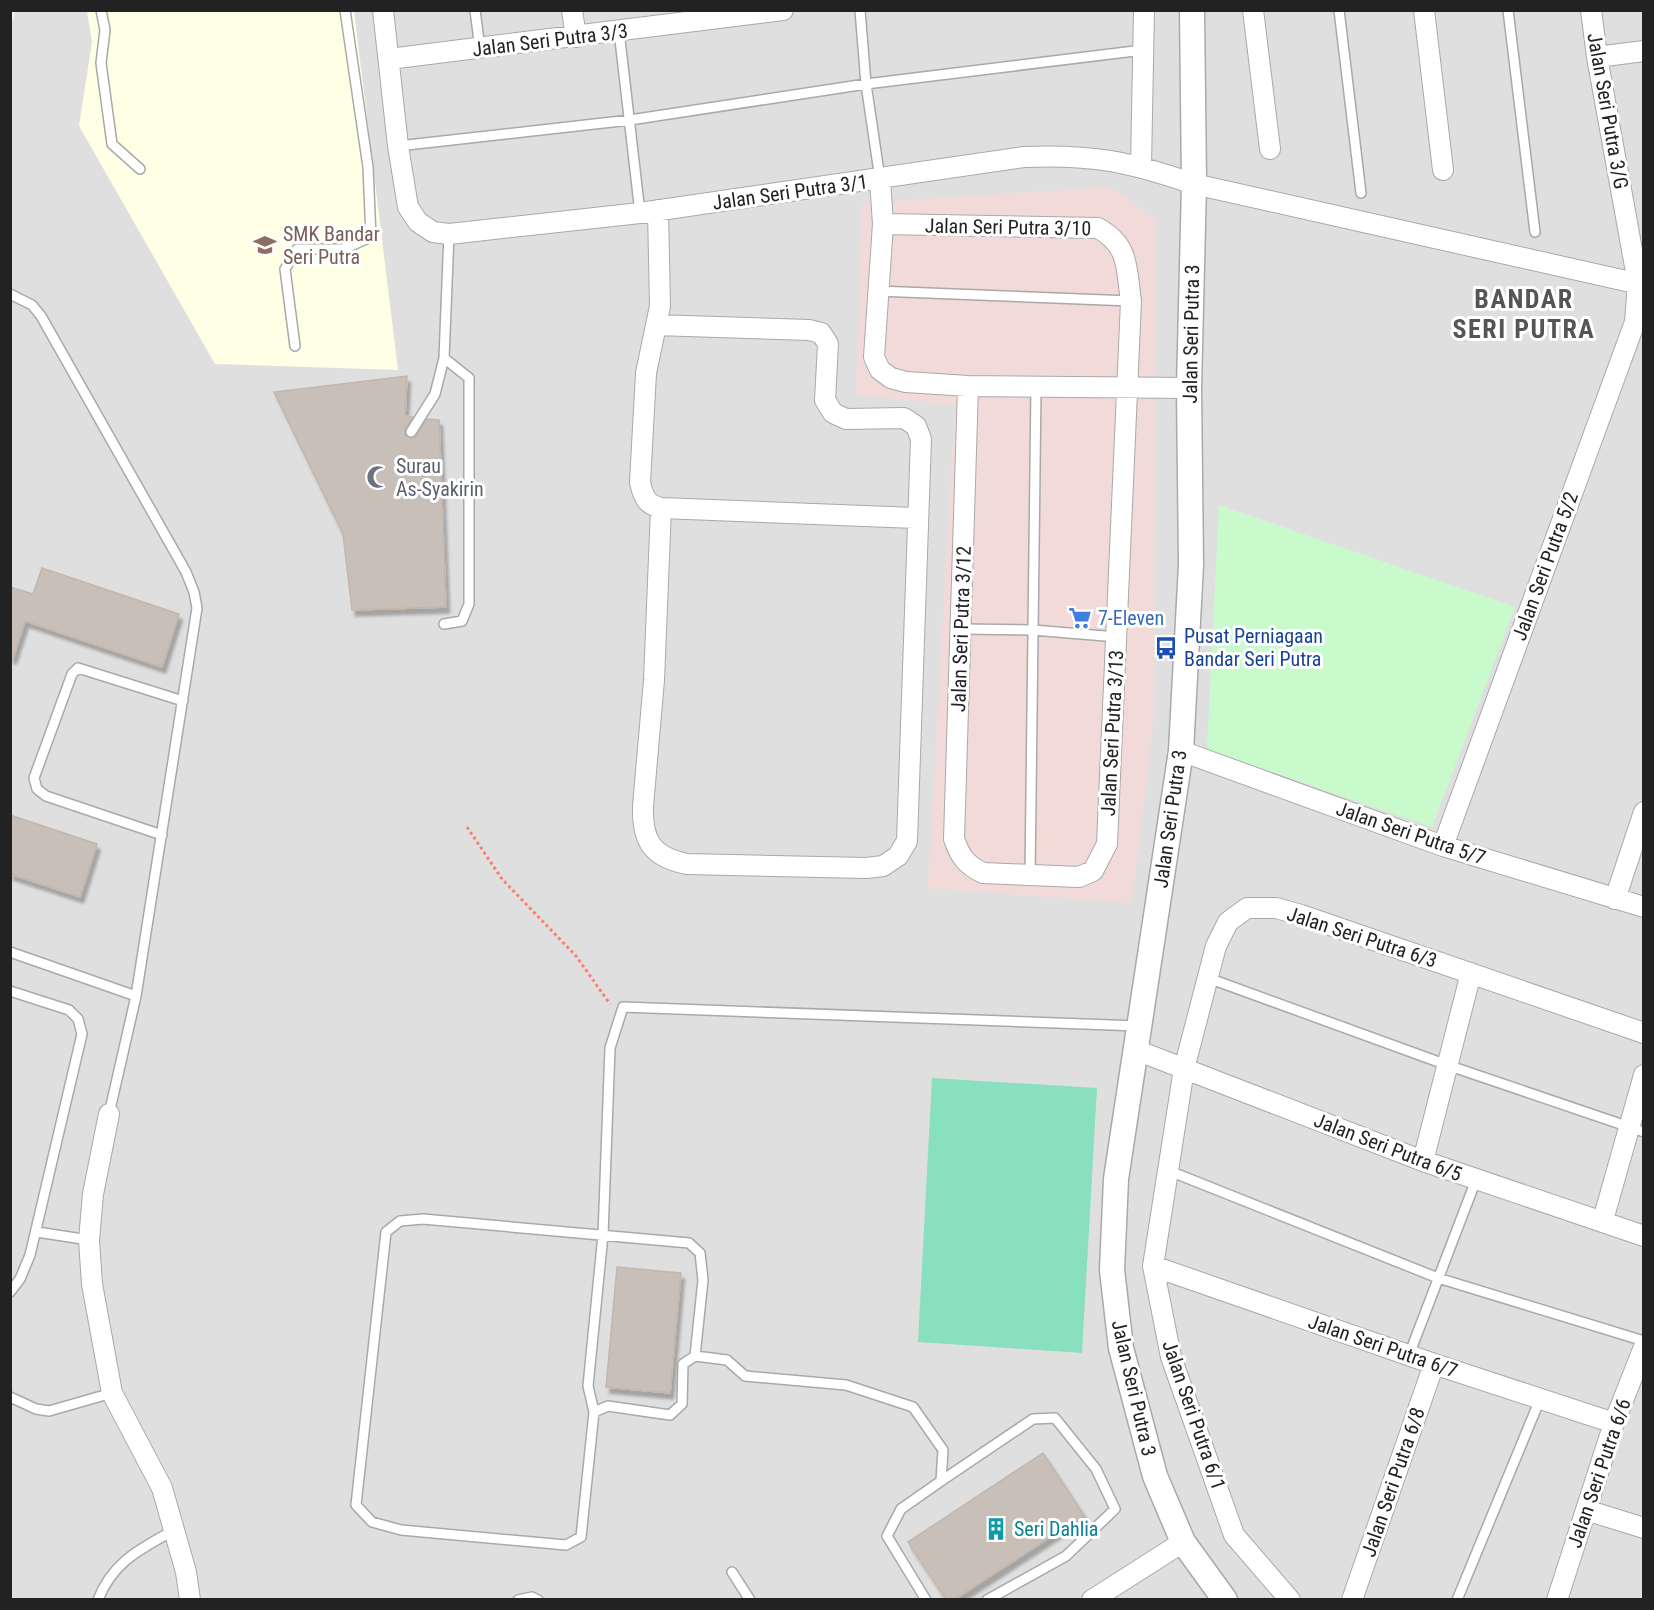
<svg xmlns="http://www.w3.org/2000/svg" width="1654" height="1610" viewBox="0 0 1654 1610" font-family="'Roboto Condensed',sans-serif">
<style>
.residential{fill:#e0dfdf}
.commercial{fill:#f2dad9}
.education{fill:#ffffe5}
.park{fill:#c8facc}
.pitch{fill:#88e0be}
.building{fill:#c7bfb8;stroke:#c4b6ab;stroke-width:1.5;filter:url(#shadow)}
.lines{fill:none;stroke-linecap:round;stroke-linejoin:round}
.service-casing{stroke:#a9a9a9;stroke-width:12}
.minor-casing{stroke:#a9a9a9;stroke-width:22}
.tertiary-casing{stroke:#a9a9a9;stroke-width:27}
.path{stroke:#fa8072;stroke-width:3;stroke-dasharray:3 3;stroke-linecap:butt}
.service{stroke:#fff;stroke-width:9}
.minor{stroke:#fff;stroke-width:20}
.tertiary{stroke:#fff;stroke-width:24}
.labels{text-anchor:middle;stroke-width:6;stroke-linejoin:round;paint-order:stroke}
.street-label{font-size:20px;fill:#222;stroke:#fff}
.education-label{font-size:20px;fill:#785e54;stroke:#fff;text-anchor:start}
.worship-label{font-size:20px;fill:#5b616d;stroke:#fff;text-anchor:start}
.shop-label{font-size:20px;fill:#366cbe;stroke:#fff;text-anchor:start}
.transit-label{font-size:20px;fill:#164399;stroke:#fff;text-anchor:start}
.culture-label{font-size:20px;fill:#0d838f;stroke:#fff;text-anchor:start}
.district-label{font-size:26px;font-weight:bold;letter-spacing:1.5px;fill:#555;stroke:#fff}
</style>
<defs>
<filter id="shadow"><feDropShadow dx="3.5" dy="6" stdDeviation="1.5" flood-color="#0004"/></filter>
</defs>
<rect width="100%" height="100%" fill="#f2efe9"/>
<path class="residential" d="M 16,11 L 1643,11 L 1643,1599 L 11,1600 L 10,28 Z"/>
<path class="commercial" d="M 1111,187 L 1155,220 L 1154,714 L 1132,903 L 928,888 L 955,405 L 856,395 L 862,203 Z"/>
<path class="education" d="M 87,11 L 354,11 L 398,370 L 215,364 L 79,126 L 92,42 Z"/>
<path class="park" d="M 1219,505 L 1515,607 L 1432,827 L 1207,750 Z"/>
<path class="pitch" d="M 932,1078 L 1097,1088 L 1082,1353 L 918,1342 Z"/>
<path class="building" d="M 407,376 L 405,416 L 413,417 L 405,429 L 405,436 L 415,438 L 427,419 L 439,420 L 446,607 L 352,610 L 343,534 L 274,392 Z
M 42,568 L 179,614 L 162,667 L 25,621 L 13,658 L 10,657 L 10,587 L 33,594 Z
M 10,815 L 97,844 L 80,897 L 10,874 Z
M 617,1267 L 681,1273 L 670,1393 L 606,1387 Z
M 1043,1453 L 1084,1515 L 955,1599 L 946,1599 L 908,1542 Z"/>
<g class="lines">
<g class="service-casing">
<path id="service" d="M 101,10 L 105,30 L 101,63 L 112,144 L 140,169
M 475,10 L 480,49
M 860,10 L 866,84 L 880,179
M 1339,10 L 1361,193
M 1508,10 L 1535,232
M 619,31 L 640,213
M 398,146 L 630,120 L 866,84 L 1143,50
M 877,291 L 1131,301
M 10,294 L 32,305 L 41,316 L 186,572 L 194,592 L 197,608 L 136,996 L 109,1114
M 295,346 L 285,269 L 297,249 L 343,249 L 371,237 L 368,167 L 345,10
M 411,432 L 435,394 L 444,358 L 449,234
M 444,624 L 462,621 L 469,604 L 469,378 L 444,358
M 962,629 L 1033,630 L 1117,637
M 162,835 L 46,796 L 37,789 L 34,778 L 72,674 L 78,668 L 183,701
M 1030,876 L 1036,387
M 10,952 L 136,996
M 1208,978 L 1447,1065 L 1644,1132
M 10,991 L 69,1010 L 78,1019 L 82,1034 L 30,1255 L 20,1279 L 10,1292
M 1167,1170 L 1438,1278 L 1644,1341
M 37,1232 L 89,1240
M 1409,1355 L 1476,1180
M 695,1356 L 703,1280 L 700,1253 L 689,1243 L 423,1219 L 400,1221 L 386,1232 L 356,1505 L 372,1522 L 401,1530 L 566,1545 L 581,1537 L 594,1412 L 608,1406 L 670,1415 L 682,1404 L 683,1364 L 695,1356 L 727,1360 L 745,1376 L 846,1385 L 913,1407 L 943,1450 L 941,1481 L 901,1509 L 887,1536 L 926,1600
M 10,1397 L 36,1409 L 49,1411 L 112,1393
M 594,1412 L 588,1386 L 603,1235 L 610,1048 L 623,1007 L 1138,1026
M 941,1481 L 1033,1419 L 1055,1418 L 1096,1469 L 1115,1509 L 1066,1556 L 987,1600
M 732,1572 L 750,1600
M 98,1600 C 113,1561 141,1549 174,1530
M 518,1600 L 532,1597 L 538,1600
M 1457,1600 L 1541,1397"/>
</g>
<g class="minor-casing">
<path id="minor" d="M 383,10 L 398,146 L 408,207 L 418,222 L 433,232 L 449,234 L 640,213 L 1024,157 C 1093,154 1130,162 1194,184 L 1644,285
M 572,10 L 576,37
M 1253,10 L 1270,149
M 1424,10 L 1443,170
M 1597,57 L 1644,51
M 389,59 L 783,10
M 1141,166 L 1144,10
M 880,179 L 883,224 L 874,357 L 880,370 L 891,378 L 906,382 L 968,386 L 1189,388
M 658,210 L 660,306 L 646,373 L 640,482 C 643,497 647,505 661,508 L 916,518
M 883,224 L 1098,228 C 1130,246 1126,268 1131,301 L 1107,844 L 1093,871 L 1079,877 L 983,873 C 966,865 960,856 954,839 L 968,386
M 656,325 L 809,330 L 821,333 L 828,344 L 825,400 L 833,413 L 846,419 L 904,418 L 916,426 L 921,439 L 907,841 L 898,856 L 883,866 L 866,868 L 687,864 C 652,857 642,841 643,806 L 654,680 L 661,508
M 1181,751 L 1443,846 L 1644,907
M 1443,846 L 1635,322 L 1638,283 L 1597,57 L 1591,10
M 1615,899 L 1644,812
M 1136,1050 L 1423,1161 L 1644,1236
M 109,1114 L 93,1194 L 89,1240 L 92,1284 L 112,1393 L 162,1488 L 186,1572 L 190,1600
M 1423,1161 L 1471,973
M 1603,1220 L 1644,1075
M 1153,1266 L 1434,1364 L 1614,1423
M 1586,1510 L 1644,1528
M 1092,1600 L 1183,1542
M 1290,1600 L 1234,1535 L 1171,1357 L 1153,1266 L 1184,1069 L 1216,946 L 1228,922 L 1247,908 L 1276,908 L 1301,915 L 1644,1033
M 1352,1600 L 1434,1364
M 1557,1600 L 1614,1423 L 1644,1347"/>
</g>
<g class="tertiary-casing">
<path id="tertiary" d="M 1192,10 L 1194,184 L 1189,388 L 1191,565 L 1181,751 L 1116,1179 L 1112,1270 L 1121,1348 L 1155,1476 L 1183,1542 L 1225,1600"/>
</g>
<path class="path" d="M 467,827 L 502,879 L 576,956 L 610,1004"/>
<use href="#service" class="service"/>
<use href="#minor" class="minor"/>
<use href="#tertiary" class="tertiary"/>
</g>
<defs>
<g id="school-bare" transform="scale(1.8)"><path d="M0-5L7-2L0 1L-7-2ZM-4 1L0 2.5L4 1V4Q0 6-4 4Z" fill="#8d6e63" stroke="#fff" stroke-width="2.5" paint-order="stroke"/></g>
<g id="mosque-bare" transform="scale(1.8)"><path d="M3.5-4.9A6 6 0 1 0 3.5 4.9A5 5 0 1 1 3.5-4.9Z" fill="#6b7280" stroke="#fff" stroke-width="2.5" paint-order="stroke"/></g>
<g id="supermarket-bare" transform="scale(1.8)"><path d="M-6-5.5h2.5l.6 2H6L4.5 2H-2.5L-4.4-4H-6ZM-1.5 3.2a1.3 1.3 0 1 0 .1 0ZM3 3.2a1.3 1.3 0 1 0 .1 0Z" fill="#3f7fe0" stroke="#fff" stroke-width="2.5" paint-order="stroke"/></g>
<g id="bus-bare" transform="scale(1.8)"><path d="M-5-6H5V4H4V6H2V4H-2V6H-4V4H-5ZM-3.5-4V0h7V-4ZM-3.5 1.2v1.5H-2V1.2ZM2 1.2v1.5H3.5V1.2Z" fill="#1a4fb4" stroke="#fff" stroke-width="2.5" paint-order="stroke"/></g>
<g id="building-bare" transform="scale(1.8)"><path d="M-4-6H4V6H1V3H-1V6H-4ZM-2.5-4.3h1.7v1.8h-1.7ZM.8-4.3h1.7v1.8H.8ZM-2.5-1h1.7V.8h-1.7ZM.8-1h1.7V.8H.8Z" fill="#0f9aa8" stroke="#fff" stroke-width="2.5" paint-order="stroke"/></g>
</defs>
<g fill-rule="evenodd">
<use href="#school-bare" x="265" y="245"/>
<use href="#mosque-bare" x="378" y="477"/>
<use href="#supermarket-bare" x="1080" y="618"/>
<use href="#bus-bare" x="1166" y="648"/>
<use href="#building-bare" x="996" y="1529"/>
</g>
<g class="labels">
<g class="street-label">
<text transform="translate(550 40) rotate(-7)" y="7">Jalan Seri Putra 3/3</text>
<text transform="translate(1608 111) rotate(80)" y="7">Jalan Seri Putra 3/G</text>
<text transform="translate(790 192) rotate(-8)" y="7">Jalan Seri Putra 3/1</text>
<text transform="translate(1008 227) rotate(1)" y="7">Jalan Seri Putra 3/10</text>
<text transform="translate(1191 334) rotate(-89)" y="7">Jalan Seri Putra 3</text>
<text transform="translate(1545 566) rotate(-70)" y="7">Jalan Seri Putra 5/2</text>
<text transform="translate(961 629) rotate(-88)" y="7">Jalan Seri Putra 3/12</text>
<text transform="translate(1112 733) rotate(-87)" y="7">Jalan Seri Putra 3/13</text>
<text transform="translate(1170 819) rotate(-82)" y="7">Jalan Seri Putra 3</text>
<text transform="translate(1411 833) rotate(19)" y="7">Jalan Seri Putra 5/7</text>
<text transform="translate(1362 937) rotate(18)" y="7">Jalan Seri Putra 6/3</text>
<text transform="translate(1388 1147) rotate(21)" y="7">Jalan Seri Putra 6/5</text>
<text transform="translate(1383 1346) rotate(19)" y="7">Jalan Seri Putra 6/7</text>
<text transform="translate(1134 1388) rotate(77)" y="7">Jalan Seri Putra 3</text>
<text transform="translate(1194 1415) rotate(71)" y="7">Jalan Seri Putra 6/1</text>
<text transform="translate(1599 1473) rotate(-71)" y="7">Jalan Seri Putra 6/6</text>
<text transform="translate(1393 1482) rotate(-71)" y="7">Jalan Seri Putra 6/8</text>
</g>
<g class="education-label">
<text x="283" y="241">SMK Bandar<tspan x="283" dy="23">Seri Putra</tspan></text>
</g>
<g class="worship-label">
<text x="396" y="473">Surau<tspan x="396" dy="23">As-Syakirin</tspan></text>
</g>
<g class="shop-label">
<text x="1098" y="625">7-Eleven</text>
</g>
<g class="transit-label">
<text x="1184" y="643">Pusat Perniagaan<tspan x="1184" dy="23">Bandar Seri Putra</tspan></text>
</g>
<g class="culture-label">
<text x="1014" y="1536">Seri Dahlia</text>
</g>
<g class="district-label">
<text x="1524" y="308">BANDAR<tspan x="1524" dy="30">SERI PUTRA</tspan></text>
</g>
</g>
<rect width="1654" height="1610" fill="none" stroke="#222222" stroke-width="24"/>
</svg>
